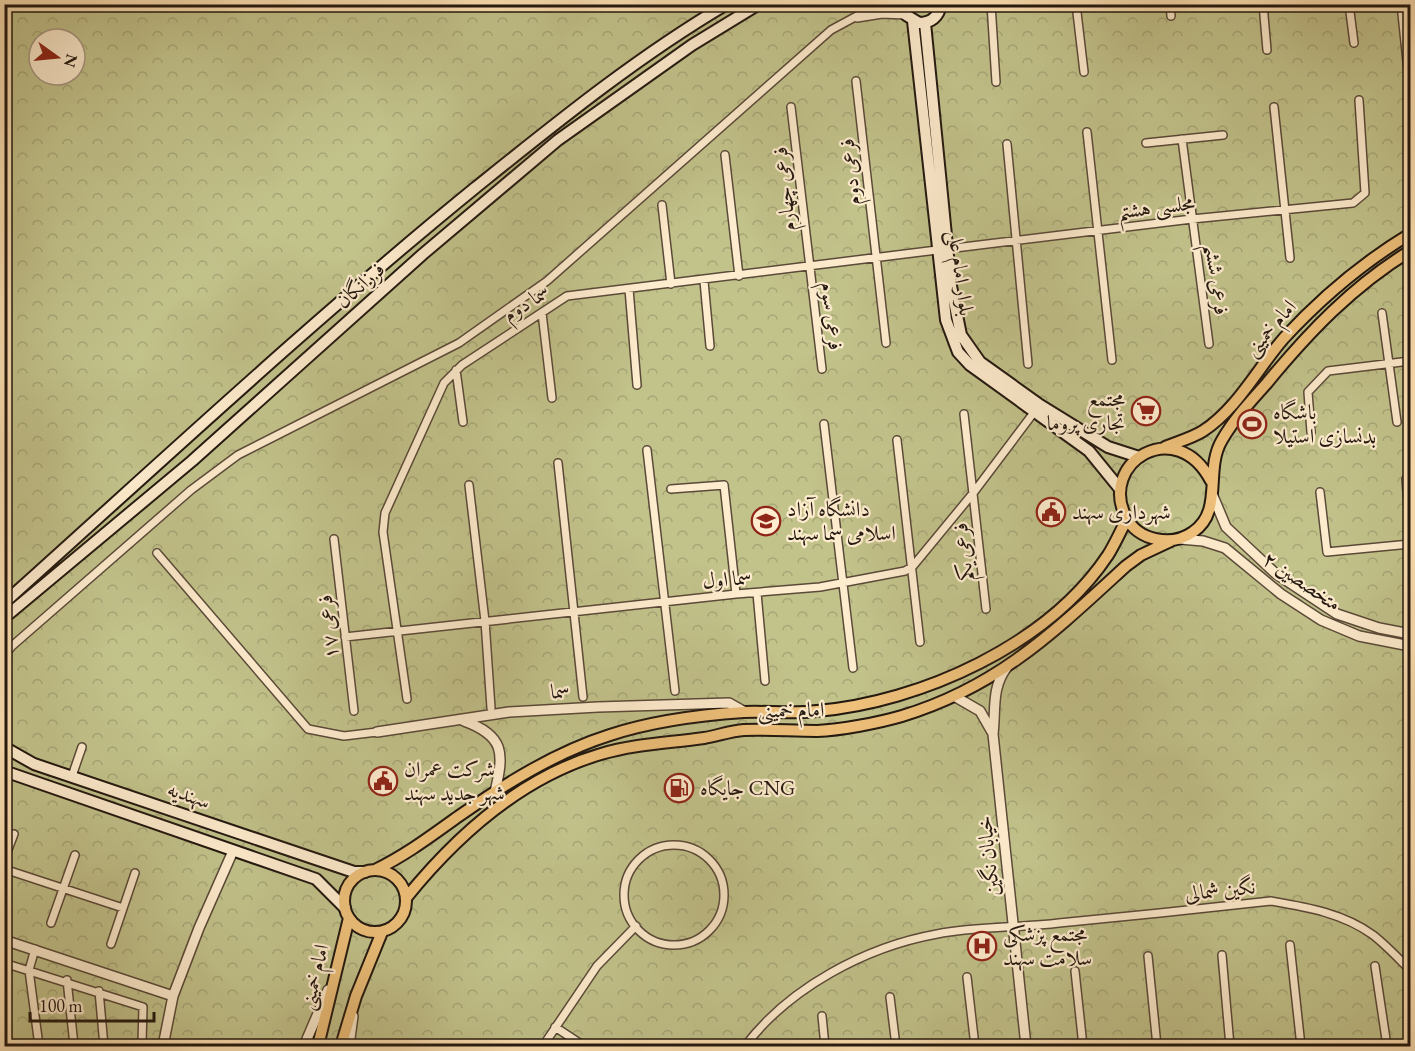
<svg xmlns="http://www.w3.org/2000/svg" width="1415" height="1051" viewBox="0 0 1415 1051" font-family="'EB Garamond',Amiri,serif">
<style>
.park{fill:url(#park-crowns);stroke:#726d4e;stroke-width:1.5;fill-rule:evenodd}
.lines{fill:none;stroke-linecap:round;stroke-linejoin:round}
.minor-casing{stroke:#5a4a39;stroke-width:10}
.tertiary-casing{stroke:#5a4a39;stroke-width:12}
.secondary-casing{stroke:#231810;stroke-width:14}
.primary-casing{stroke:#231810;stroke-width:14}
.minor{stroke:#feecce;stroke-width:7}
.tertiary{stroke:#feecce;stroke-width:9}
.secondary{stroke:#feecce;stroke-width:10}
.primary{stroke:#eec07a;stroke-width:10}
.labels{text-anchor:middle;stroke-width:4.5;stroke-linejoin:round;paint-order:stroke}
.street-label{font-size:21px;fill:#231810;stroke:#feecce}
.poi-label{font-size:21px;fill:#231810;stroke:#feecce;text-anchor:start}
</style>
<defs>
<pattern id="park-crowns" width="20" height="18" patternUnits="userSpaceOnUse" patternTransform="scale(1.5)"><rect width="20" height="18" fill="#c2c28b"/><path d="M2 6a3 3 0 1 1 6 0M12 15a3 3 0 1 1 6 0" fill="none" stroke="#a6a677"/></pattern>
</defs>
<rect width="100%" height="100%" fill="#fde1b3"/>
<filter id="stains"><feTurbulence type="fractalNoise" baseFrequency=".00333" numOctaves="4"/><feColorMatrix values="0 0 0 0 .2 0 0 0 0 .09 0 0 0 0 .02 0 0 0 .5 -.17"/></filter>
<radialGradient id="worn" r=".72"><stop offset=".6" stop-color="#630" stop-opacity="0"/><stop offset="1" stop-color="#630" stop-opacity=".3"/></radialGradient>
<path class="park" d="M 5,5 L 1410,5 L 1410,1046 L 5,1046 ZM 39,39 L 75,39 L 75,75 L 39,75 Z"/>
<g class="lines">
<g class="minor-casing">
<path id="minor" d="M 991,4 L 996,82
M 1076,4 L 1084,72
M 1170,4 L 1171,16
M 1263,4 L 1267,50
M 1349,4 L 1354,43
M 857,18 L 882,14 L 906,15
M 856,81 L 886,343
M 791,107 L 822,369
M 1274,107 L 1290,258
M 1087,132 L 1112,360
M 1182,139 L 1209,344
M 1146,143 L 1223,135
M 1007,144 L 1028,364
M 725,155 L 739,276
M 662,205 L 671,284
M 947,249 L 1192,219 L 1353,203 L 1365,193 L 1359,100
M 704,281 L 710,346
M 629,289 L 637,385
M 542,313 L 552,398
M 1382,313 L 1397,422
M 456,370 L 463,422
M 964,414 L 986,609
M 824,424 L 853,668
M 1311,432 L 1308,392 L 1328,371 L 1410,361
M 897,440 L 920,642
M 647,450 L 675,691
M 558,463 L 583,697
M 1406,479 L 1410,533
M 469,485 L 485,621 L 491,708
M 671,489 L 724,485 L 736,594
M 1320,492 L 1327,552 L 1410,544
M 334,539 L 354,711
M 157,553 L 308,729 L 344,736 L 377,732
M 757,593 L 765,681
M 345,637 L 736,594 L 820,587 L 905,571 L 913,566 L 974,492 L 1035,411
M 4,656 L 12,646 L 191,490 L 238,455 L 459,343 L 547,281 L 831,30 L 879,4
M 407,699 L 383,532 L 385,513 L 444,383 L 462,365 L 567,296 L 937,250
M 72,776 L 82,747
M624 895a50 50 0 1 1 100 0a50 50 0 1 1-100 0Z
M 4,860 L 14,834
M 4,869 L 123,908
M 51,923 L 75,855
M 111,944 L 135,873
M 1290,945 L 1301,1046
M 35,949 L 29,970 L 39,1046
M 1222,955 L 1230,1046
M 1148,956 L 1157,1046
M 4,963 L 143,1007 L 142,1043
M 1375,966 L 1387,1046
M 1075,971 L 1083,1046
M 967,977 L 975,1046
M 67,980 L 74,1045
M 99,991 L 104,1046
M 890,997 L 896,1046
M 822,1016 L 825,1046
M 555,1027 L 584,1046
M 4,1032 L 6,1046
M 543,1046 L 597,966 L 636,926
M 745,1046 C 789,988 865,947 937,934 C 977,926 1019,928 1059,923 C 1130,916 1200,909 1271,901 C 1306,907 1343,913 1373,935 C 1386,945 1398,958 1410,970"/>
</g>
<g class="tertiary-casing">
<path id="tertiary" d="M 1402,4 L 1410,81
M 1213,496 L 1226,527 L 1275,573 L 1337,614 L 1379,628 L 1410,634
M 1180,539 L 1203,541 L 1225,548 L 1281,594 L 1321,620 L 1359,636 L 1410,646
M 1007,667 C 991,688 996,710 993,734 L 1026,1046
M 954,696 L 980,711 L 992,732
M 464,721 C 505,736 504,753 495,792
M 377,732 L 509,712 L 598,707 L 729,703 L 745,712
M 4,940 L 173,996
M 163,1046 L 173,996 L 199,928 L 233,851
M 304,1046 L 328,990
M 349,1046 L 353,1016"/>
</g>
<g class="secondary-casing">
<path id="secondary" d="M 903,4 L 906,15 L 919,23 C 931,23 939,17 941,4
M 913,21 L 946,320 L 958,352 L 970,365 L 1089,451 L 1120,489
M 925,23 L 951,286 L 961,335 L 980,362 L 1040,405 L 1108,447 L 1139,457
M 4,603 C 160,463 313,320 475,188 C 556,123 637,57 727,4
M 4,618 L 192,461 L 423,254 L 558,140 L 692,45 L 759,4
M 4,747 L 34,764 L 354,872 L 365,872
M 4,771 L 316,879 L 345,908"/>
</g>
<g class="primary-casing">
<path id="primary" d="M 1165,447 C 1177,442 1192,438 1203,431 C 1237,409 1258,368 1284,338 C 1322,297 1362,263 1410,234
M 1211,481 C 1176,414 1098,463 1126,517 C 1138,541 1172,547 1193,532 C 1224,511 1204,470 1222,440 C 1234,419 1251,401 1267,383 C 1309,332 1353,286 1410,251
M344 901a31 31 0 1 1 62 0a31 31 0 1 1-62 0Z
M 375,870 C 406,855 431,836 459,816 C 505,784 556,752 610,735 C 652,721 700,715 744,712 C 768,711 793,714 817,711 C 921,702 1048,645 1108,555 C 1115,544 1121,530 1127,519
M 406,898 C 457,835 522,777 601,754 C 634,744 669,743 704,738 C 717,736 730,731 744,730 C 768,729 792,731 817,731 C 841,730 878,723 902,716 C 998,687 1054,632 1126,566 L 1141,555 L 1173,540
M 318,1046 L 349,918
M 341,1046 L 356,996 L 382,932"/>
</g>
<use href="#minor" class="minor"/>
<use href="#tertiary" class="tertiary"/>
<use href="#secondary" class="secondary"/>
<use href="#primary" class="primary"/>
</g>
<defs>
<g id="supermarket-ring" transform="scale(1.5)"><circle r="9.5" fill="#feecce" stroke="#8f2418" stroke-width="1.5"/><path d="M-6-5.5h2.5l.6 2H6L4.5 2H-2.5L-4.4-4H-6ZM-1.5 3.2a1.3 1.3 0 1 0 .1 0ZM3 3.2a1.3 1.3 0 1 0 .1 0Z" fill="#8f2418"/></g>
<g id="stadium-ring" transform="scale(1.5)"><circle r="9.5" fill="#feecce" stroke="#8f2418" stroke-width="1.5"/><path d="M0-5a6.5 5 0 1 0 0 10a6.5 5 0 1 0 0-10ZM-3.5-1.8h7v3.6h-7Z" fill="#8f2418"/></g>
<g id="civic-ring" transform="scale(1.5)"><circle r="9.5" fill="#feecce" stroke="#8f2418" stroke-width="1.5"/><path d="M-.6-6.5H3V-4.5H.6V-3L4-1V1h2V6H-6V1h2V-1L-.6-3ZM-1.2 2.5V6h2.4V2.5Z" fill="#8f2418"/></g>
<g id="university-ring" transform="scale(1.5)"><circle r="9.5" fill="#feecce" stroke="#8f2418" stroke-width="1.5"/><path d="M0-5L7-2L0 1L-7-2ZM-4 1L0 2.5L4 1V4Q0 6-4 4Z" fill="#8f2418"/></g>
<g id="fuel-ring" transform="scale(1.5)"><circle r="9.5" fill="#feecce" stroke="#8f2418" stroke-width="1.5"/><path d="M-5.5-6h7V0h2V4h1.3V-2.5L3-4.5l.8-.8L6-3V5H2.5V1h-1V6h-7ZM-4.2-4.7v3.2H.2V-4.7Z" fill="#8f2418"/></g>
<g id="hospital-ring" transform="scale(1.5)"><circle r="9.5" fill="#feecce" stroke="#8f2418" stroke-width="1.5"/><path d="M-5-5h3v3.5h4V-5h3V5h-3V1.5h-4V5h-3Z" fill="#8f2418"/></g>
</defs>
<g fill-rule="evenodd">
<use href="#supermarket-ring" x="1146" y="411"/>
<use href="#stadium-ring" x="1252" y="424"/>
<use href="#civic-ring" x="1051" y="512"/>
<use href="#university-ring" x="766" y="521"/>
<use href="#civic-ring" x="383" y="781"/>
<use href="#fuel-ring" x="679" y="788"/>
<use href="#hospital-ring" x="982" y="946"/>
</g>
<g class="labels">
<g class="street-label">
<text transform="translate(850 172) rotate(-96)" y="7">فرعی دوم</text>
<text transform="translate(784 189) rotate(-96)" y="7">فرعی چهارم</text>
<text transform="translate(1156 207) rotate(-7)" y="7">مجلسی هشتم</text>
<text transform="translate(961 273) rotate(82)" y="7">بلوار امام علی</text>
<text transform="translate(1217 279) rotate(82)" y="7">فرعی ششم</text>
<text transform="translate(360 285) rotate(-42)" y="7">فرزانگان</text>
<text transform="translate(526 303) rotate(-33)" y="7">سما دوم</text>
<text transform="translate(832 316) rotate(83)" y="7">فرعی سوم</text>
<text transform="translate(1270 328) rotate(-49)" y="7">امام خمینی</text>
<text transform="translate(963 552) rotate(-96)" y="7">فرعی یکم</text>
<text transform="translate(727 579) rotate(-5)" y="7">سما اول</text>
<text transform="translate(1302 581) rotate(34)" y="7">متخصصین ۲</text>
<text transform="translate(328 627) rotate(-96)" y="7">فرعی ۱۷</text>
<text transform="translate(560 691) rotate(-4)" y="7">سما</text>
<text transform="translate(791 710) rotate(-1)" y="7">امام خمینی</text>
<text transform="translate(189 795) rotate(19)" y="7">سهندیه</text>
<text transform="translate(988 856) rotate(-96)" y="7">خیابان نگین</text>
<text transform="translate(1220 890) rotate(-6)" y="7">نگین شمالی</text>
<text transform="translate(314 977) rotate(-76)" y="7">امام خمینی</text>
</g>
<g class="poi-label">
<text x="1125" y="406" text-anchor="end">مجتمع<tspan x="1125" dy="24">تجاری پروما</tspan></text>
<text x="1273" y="419">باشگاه<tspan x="1273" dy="24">بدنسازی استیلا</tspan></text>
<text x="787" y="516">دانشگاه آزاد<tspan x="787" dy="24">اسلامی سما سهند</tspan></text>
<text x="1072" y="519">شهرداری سهند</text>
<text x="404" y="776">شرکت عمران<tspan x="404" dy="24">شهر جدید سهند</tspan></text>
<text x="700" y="795">جایگاه CNG</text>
<text x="1003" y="941">مجتمع پزشکی<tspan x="1003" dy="24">سلامت سهند</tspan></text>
</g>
</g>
<rect width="1415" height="1051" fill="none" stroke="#fde1b3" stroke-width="24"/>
<rect x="6" y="6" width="1403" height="1039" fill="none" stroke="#231810" stroke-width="3"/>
<rect x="12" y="12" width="1391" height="1027" fill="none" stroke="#231810" stroke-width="1.5"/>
<g transform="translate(57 57) rotate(105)"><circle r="28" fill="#feecce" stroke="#a69782" stroke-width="1.5"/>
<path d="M0-4.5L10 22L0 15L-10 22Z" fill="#8f2418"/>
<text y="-9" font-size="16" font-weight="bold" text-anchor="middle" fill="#231810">N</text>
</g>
<path d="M30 1012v9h124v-9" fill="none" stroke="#231810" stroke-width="3"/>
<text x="39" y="1012" font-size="18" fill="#231810" stroke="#feecce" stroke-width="4.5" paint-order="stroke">100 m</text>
<rect width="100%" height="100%" filter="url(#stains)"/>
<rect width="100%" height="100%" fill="url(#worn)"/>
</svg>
